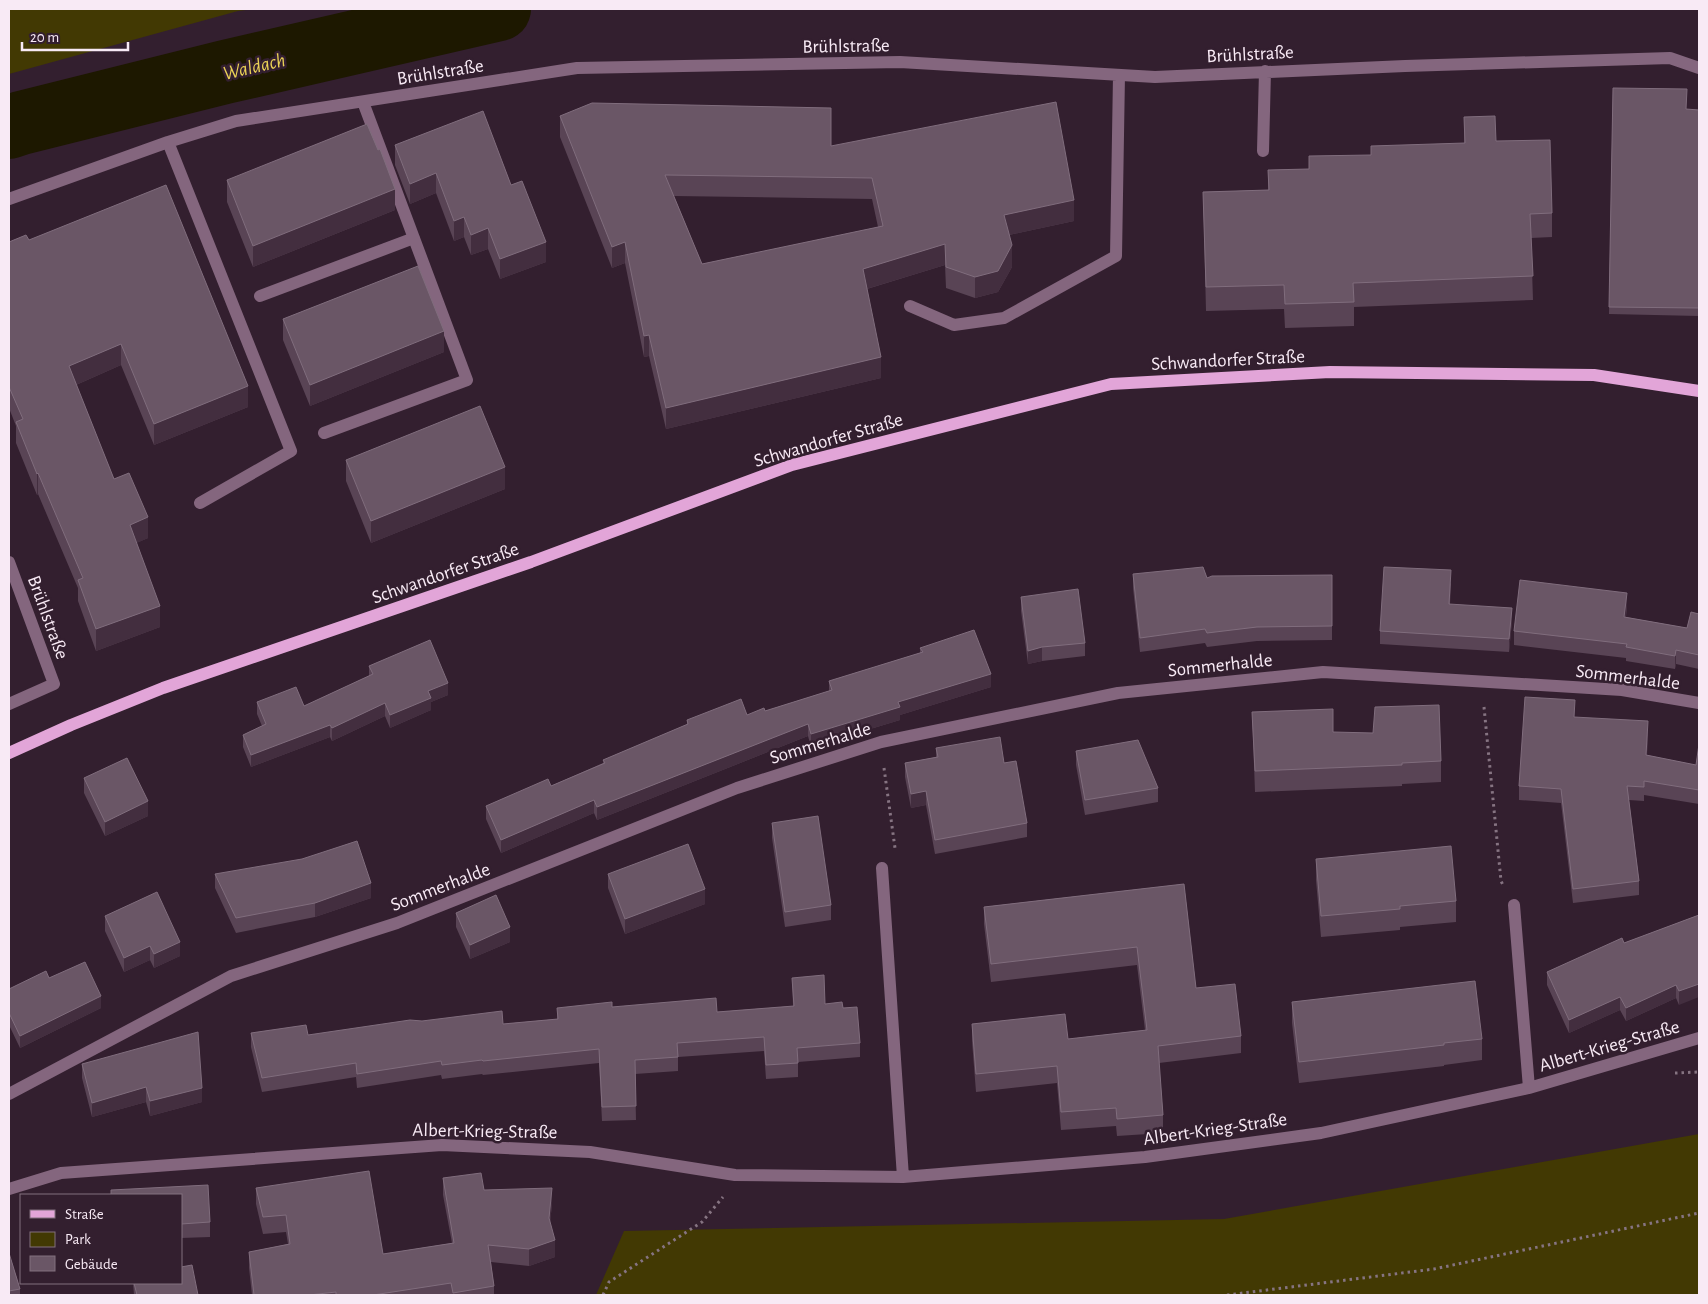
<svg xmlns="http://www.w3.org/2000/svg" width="1708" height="1304" viewBox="0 0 1708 1304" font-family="'Alegreya Sans',sans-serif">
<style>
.green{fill:#423903}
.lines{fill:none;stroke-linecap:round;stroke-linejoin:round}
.river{stroke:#1d1800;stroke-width:64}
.path{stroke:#867482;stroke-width:3;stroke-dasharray:2.5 4;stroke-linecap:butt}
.minor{stroke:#84667e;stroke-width:12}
.major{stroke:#e2a5d8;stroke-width:12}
.wall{fill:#594455;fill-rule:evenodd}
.shaded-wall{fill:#432e3f}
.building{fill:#6a5666;stroke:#806d7d;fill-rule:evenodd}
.labels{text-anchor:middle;stroke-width:5;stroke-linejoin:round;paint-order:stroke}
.street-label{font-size:19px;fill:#f8eaf5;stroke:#331f2f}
.water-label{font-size:20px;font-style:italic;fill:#ecd356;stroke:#331f2f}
</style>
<rect width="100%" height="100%" fill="#331f2f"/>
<path class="green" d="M 9,9 L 254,9 L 238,11 L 9,74 Z
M 1699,1134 L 1699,1295 L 596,1295 L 624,1231 L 1224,1219 Z"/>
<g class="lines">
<path class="river" d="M 9,127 L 21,123 L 225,72 L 499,9"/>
<path class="path" d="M 1484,707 L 1501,881 L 1503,885
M 884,768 L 895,848
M 1675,1073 L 1699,1072
M 603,1295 L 609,1282 L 702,1222 L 723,1197
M 1227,1295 L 1434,1269 L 1699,1213"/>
<path class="minor" d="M 168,142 L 291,451 L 200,503
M 1263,151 L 1265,71
M 9,199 L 168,142 L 236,121 L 577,68 L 900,62 L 1155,77 L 1405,66 L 1670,58 L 1699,68
M 260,296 L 414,238
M 910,306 L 954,325 L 1004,318 L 1116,256 L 1119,75
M 324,433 L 467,380 L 363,102
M 9,562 L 54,684 L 9,704
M 882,868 L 903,1177
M 1514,905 L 1529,1088
M 9,1094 L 231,976 L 397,923 L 737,788 L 881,742 L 1118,693 L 1323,672 L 1622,690 L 1699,703
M 9,1189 L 61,1173 L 442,1145 L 590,1152 L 735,1175 L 903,1177 L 1145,1157 L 1321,1133 L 1529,1088 L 1699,1038"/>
<path class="major" d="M 9,753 L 71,725 L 163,688 L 531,562 L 792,465 L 1111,384 L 1330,372 L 1594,375 L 1699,391"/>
</g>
<path class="wall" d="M 1613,88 L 1686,109 L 1699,110 L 1699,316 L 1609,314 Z
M 560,116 L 831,146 L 1074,221 L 1009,235 L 1012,267 L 998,292 L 975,298 L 946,288 L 945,265 L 867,289 L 881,378 L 666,429 L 649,356 L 644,357 L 625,263 L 612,268 L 560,137 ZM 674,196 L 872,199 L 878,227 L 702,264 Z
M 1464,117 L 1496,141 L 1552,213 L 1552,237 L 1531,238 L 1533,300 L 1354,307 L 1354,326 L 1285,328 L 1284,309 L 1206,311 L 1203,192 L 1268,190 L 1268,170 L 1309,169 L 1464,143 Z
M 395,145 L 511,185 L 546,262 L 500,279 L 488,249 L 471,255 L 464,237 L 454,241 L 436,193 L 410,204 L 395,165 Z
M 227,180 L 395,210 L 253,267 L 227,202 Z
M 29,240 L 248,407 L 154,445 L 121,365 L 76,385 L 114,479 L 148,538 L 136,543 L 160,627 L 96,651 L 78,601 L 78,588 L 38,494 L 37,495 L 16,443 L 16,426 L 9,408 L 9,242 Z
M 283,319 L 444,352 L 310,406 L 283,340 Z
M 346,460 L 505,489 L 371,543 L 346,481 Z
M 1133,574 L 1207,578 L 1332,575 L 1332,640 L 1257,641 L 1207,647 L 1205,643 L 1140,652 L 1133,588 Z
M 1451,583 L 1450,604 L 1512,621 L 1509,652 L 1380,644 L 1380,631 Z
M 1021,597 L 1085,643 L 1085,656 L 1042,661 L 1028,664 L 1021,611 Z
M 1627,606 L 1626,617 L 1687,628 L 1699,614 L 1699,669 L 1676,664 L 1675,669 L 1626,661 L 1626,658 L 1514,645 L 1514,631 Z
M 920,648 L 991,687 L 900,715 L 900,720 L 811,747 L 808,736 L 597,820 L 594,813 L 501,853 L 486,819 L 486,806 L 551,786 L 603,763 L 603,760 L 687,725 L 687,720 L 747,715 L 765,711 L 829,691 L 829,681 L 920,653 Z
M 369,666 L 448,695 L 431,702 L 431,710 L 390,728 L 385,716 L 332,741 L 330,737 L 251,767 L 243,747 L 243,735 L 262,726 L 257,714 L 257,702 L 304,706 L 369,676 Z
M 1252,712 L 1333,732 L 1441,761 L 1441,782 L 1402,784 L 1402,786 L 1255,792 Z
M 1575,717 L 1648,735 L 1647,755 L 1696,765 L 1699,744 L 1699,804 L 1644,795 L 1644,801 L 1629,800 L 1639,881 L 1639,895 L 1573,903 L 1561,803 L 1519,800 L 1519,786 Z
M 936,748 L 1004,763 L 1027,823 L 1027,837 L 935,854 L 926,805 L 911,808 L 905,777 L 905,763 L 936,757 Z
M 1076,751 L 1158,788 L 1158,802 L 1085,815 L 1076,765 Z
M 84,778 L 148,816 L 105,836 L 84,793 Z
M 772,823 L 831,905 L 831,920 L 785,927 L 772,838 Z
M 1316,859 L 1456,901 L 1456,922 L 1400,927 L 1400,930 L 1321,937 L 1316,880 Z
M 215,874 L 371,898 L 315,917 L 236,933 L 215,888 Z
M 608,874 L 705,904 L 625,934 L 608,888 Z
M 1184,884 L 1196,988 L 1241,1036 L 1241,1053 L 1159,1063 L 1163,1115 L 1163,1133 L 1117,1136 L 1116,1126 L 1061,1130 L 1057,1083 L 976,1092 L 972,1041 L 972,1024 L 1068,1039 L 1145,1030 L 1137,965 L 991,982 L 984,924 L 984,907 Z
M 456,913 L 510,942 L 470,959 L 456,927 Z
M 1699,915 L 1679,1005 L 1676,998 L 1626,1021 L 1620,1010 L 1569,1033 L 1547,985 L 1547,972 Z
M 105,916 L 180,956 L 154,968 L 150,960 L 124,972 L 105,931 Z
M 49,978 L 101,1008 L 20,1048 L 9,1025 L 9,989 Z
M 792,978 L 825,1004 L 843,1008 L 860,1043 L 860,1057 L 798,1062 L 798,1077 L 766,1079 L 764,1051 L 678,1057 L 678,1071 L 635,1074 L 636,1120 L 602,1121 L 599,1063 L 483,1075 L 482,1074 L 442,1079 L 441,1075 L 357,1088 L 356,1077 L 262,1092 L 251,1047 L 251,1033 L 308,1035 L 503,1024 L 557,1019 L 557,1008 L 612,1007 L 717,1012 L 793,1006 Z
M 1292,1002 L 1482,1039 L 1482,1060 L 1444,1065 L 1444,1066 L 1299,1083 L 1292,1023 Z
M 82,1064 L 202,1102 L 150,1116 L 146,1102 L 92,1117 L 82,1078 Z
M 443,1178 L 484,1190 L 552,1204 L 550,1223 L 555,1257 L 529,1266 L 491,1262 L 494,1286 L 494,1295 L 252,1295 L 249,1268 L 249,1252 L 288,1244 L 286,1232 L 263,1234 L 256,1204 L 256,1188 L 383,1254 L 452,1243 L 443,1195 Z
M 181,1195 L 210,1222 L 210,1237 L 181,1238 Z
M 9,1253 L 20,1289 L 20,1295 L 9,1295 Z
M 133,1283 L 181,1283 L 198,1295 L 134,1295 Z"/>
<path class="shaded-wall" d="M 436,173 L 436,193 L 410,204 L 410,184 Z
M 395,189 L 395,210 L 253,267 L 253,246 Z
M 1074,200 L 1074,221 L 1004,236 L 1004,215 Z
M 464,217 L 464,237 L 454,241 L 454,221 Z
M 488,228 L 488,249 L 471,255 L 471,235 Z
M 546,242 L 546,262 L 500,279 L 500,259 Z
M 625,242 L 625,263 L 612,268 L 612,247 Z
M 945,244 L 945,265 L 863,290 L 863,269 Z
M 1012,245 L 1012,267 L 998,292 L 975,298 L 975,277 Z
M 444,331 L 444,352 L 310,406 L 310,385 Z
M 649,335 L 649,356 L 644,357 L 644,336 Z
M 121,344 L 121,365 L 69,388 L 69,366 Z
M 881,357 L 881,378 L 666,429 L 666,408 Z
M 248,386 L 248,407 L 154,445 L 154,424 Z
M 505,467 L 505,489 L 371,543 L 371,521 Z
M 38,473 L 38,494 L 37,495 L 37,474 Z
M 148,517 L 148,538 L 130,546 L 130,525 Z
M 1627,593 L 1627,606 L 1624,631 L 1624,617 Z
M 160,606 L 160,627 L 96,651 L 96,629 Z
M 1512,608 L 1512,621 L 1509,652 L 1509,639 Z
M 1042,647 L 1042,661 L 1028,664 L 1028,651 Z
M 1676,650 L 1676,664 L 1675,669 L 1675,656 Z
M 991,674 L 991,687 L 900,715 L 900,720 L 811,747 L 811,734 L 898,702 Z
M 448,683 L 448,695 L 431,702 L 431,710 L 390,728 L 390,715 L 428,691 Z
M 385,703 L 385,716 L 332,741 L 332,728 Z
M 1648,721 L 1648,735 L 1646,769 L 1646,755 Z
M 808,724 L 808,736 L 597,820 L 597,807 Z
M 330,725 L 330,737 L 251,767 L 251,755 Z
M 926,791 L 926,805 L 911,808 L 911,794 Z
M 594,800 L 594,813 L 501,853 L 501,840 Z
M 148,801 L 148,816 L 105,836 L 105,822 Z
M 371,883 L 371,898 L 315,917 L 315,903 Z
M 705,889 L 705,904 L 625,934 L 625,919 Z
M 510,927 L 510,942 L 470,959 L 470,945 Z
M 180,942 L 180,956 L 154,968 L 154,954 Z
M 150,946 L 150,960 L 124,972 L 124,958 Z
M 1699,984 L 1699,997 L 1679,1005 L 1679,991 Z
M 1676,985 L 1676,998 L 1626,1021 L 1626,1008 Z
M 101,996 L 101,1008 L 20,1048 L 20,1036 Z
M 1620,997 L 1620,1010 L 1569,1033 L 1569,1020 Z
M 146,1087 L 146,1102 L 92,1117 L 92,1103 Z
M 202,1088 L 202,1102 L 150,1116 L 150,1101 Z
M 552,1188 L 552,1204 L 549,1234 L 549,1218 Z
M 555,1240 L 555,1257 L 529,1266 L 529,1249 Z"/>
<path class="building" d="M 1613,88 L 1687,89 L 1686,109 L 1699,110 L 1699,308 L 1609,307 Z
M 1056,102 L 1074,200 L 1004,215 L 1012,245 L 998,271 L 975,277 L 946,267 L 945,244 L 863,269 L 881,357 L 666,408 L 649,335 L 644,336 L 625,242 L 612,247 L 560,116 L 592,103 L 831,108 L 831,146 ZM 665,175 L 872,178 L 883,226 L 702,264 Z
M 483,111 L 511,185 L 522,181 L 546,242 L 500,259 L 488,228 L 471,235 L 464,217 L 454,221 L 436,173 L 410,184 L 395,145 Z
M 1495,116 L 1496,141 L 1550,140 L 1552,213 L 1530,214 L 1533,276 L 1353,283 L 1354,302 L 1285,304 L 1284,285 L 1206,287 L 1203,192 L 1269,190 L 1268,170 L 1309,169 L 1309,156 L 1371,155 L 1371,146 L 1465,143 L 1464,117 Z
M 367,124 L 378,150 L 380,149 L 395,189 L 253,246 L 227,180 Z
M 166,185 L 248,386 L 154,424 L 121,344 L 69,366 L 114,479 L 129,473 L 148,517 L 130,525 L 160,606 L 96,629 L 78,580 L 83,578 L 38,473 L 37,474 L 16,422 L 23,419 L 9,387 L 9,242 L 26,235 L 29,240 Z
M 418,266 L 444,331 L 310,385 L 283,319 Z
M 480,406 L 505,467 L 371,521 L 346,460 Z
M 1203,567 L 1207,578 L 1212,576 L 1332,575 L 1332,626 L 1257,627 L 1207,633 L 1205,629 L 1140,638 L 1133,574 Z
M 1384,567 L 1451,570 L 1449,604 L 1512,608 L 1509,639 L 1380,631 Z
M 1520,580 L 1627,593 L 1624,617 L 1687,628 L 1691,612 L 1699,614 L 1699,655 L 1676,650 L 1675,656 L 1626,647 L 1627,644 L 1514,631 Z
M 1078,589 L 1085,643 L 1042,647 L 1028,651 L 1021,597 Z
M 974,630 L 991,674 L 898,702 L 900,707 L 811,734 L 808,724 L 597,807 L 594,800 L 501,840 L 486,806 L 548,779 L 551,786 L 605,763 L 603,760 L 688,724 L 687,720 L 741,699 L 747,715 L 764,708 L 765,711 L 832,690 L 829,681 L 923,652 L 920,648 Z
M 430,640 L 448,683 L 428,691 L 431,698 L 390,715 L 385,703 L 332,728 L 330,725 L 251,755 L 243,735 L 266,724 L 257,702 L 296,687 L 304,706 L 373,674 L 369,666 Z
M 1525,697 L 1575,700 L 1574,717 L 1648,721 L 1646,755 L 1696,765 L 1699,744 L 1699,790 L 1644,781 L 1644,787 L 1627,786 L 1639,881 L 1573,889 L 1561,789 L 1519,786 Z
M 1439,705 L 1441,761 L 1402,763 L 1402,765 L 1255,771 L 1252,712 L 1333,709 L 1333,732 L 1373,733 L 1375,707 Z
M 1000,737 L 1004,763 L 1016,761 L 1027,823 L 935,840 L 926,791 L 911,794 L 905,763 L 938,757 L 936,748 Z
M 1138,740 L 1158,788 L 1085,800 L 1076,751 Z
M 127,758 L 148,801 L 105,822 L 84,778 Z
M 818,816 L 831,905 L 785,912 L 772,823 Z
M 357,841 L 371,883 L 315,903 L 236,918 L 215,874 L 302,859 Z
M 688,844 L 705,889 L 625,919 L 608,874 Z
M 1451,846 L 1456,901 L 1400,906 L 1400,909 L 1321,916 L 1316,859 Z
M 1184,884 L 1196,988 L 1235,984 L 1241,1036 L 1158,1046 L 1163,1115 L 1117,1119 L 1116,1108 L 1061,1112 L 1057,1066 L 976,1074 L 972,1024 L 1065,1014 L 1068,1039 L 1147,1030 L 1137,947 L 991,964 L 984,907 Z
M 157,892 L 180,942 L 154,954 L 150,946 L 124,958 L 105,916 Z
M 496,895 L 510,927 L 470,945 L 456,913 Z
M 1699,915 L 1699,984 L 1679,991 L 1676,985 L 1626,1008 L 1620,997 L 1569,1020 L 1547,972 L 1622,938 L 1624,943 Z
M 85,962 L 101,996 L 20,1036 L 9,1013 L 9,989 L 46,971 L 49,978 Z
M 824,975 L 825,1004 L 842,1002 L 843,1008 L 857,1007 L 860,1043 L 797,1048 L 798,1063 L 766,1065 L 764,1037 L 677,1043 L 678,1057 L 635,1060 L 636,1106 L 602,1107 L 599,1049 L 483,1061 L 482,1060 L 442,1065 L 441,1061 L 357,1074 L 356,1063 L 262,1078 L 251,1033 L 306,1025 L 308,1035 L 410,1020 L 422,1021 L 502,1011 L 503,1024 L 558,1019 L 557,1008 L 612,1002 L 612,1007 L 716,998 L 717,1012 L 794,1006 L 792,978 Z
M 1475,981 L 1482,1039 L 1444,1043 L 1444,1045 L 1299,1062 L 1292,1002 Z
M 198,1032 L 202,1088 L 150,1101 L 146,1087 L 92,1103 L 82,1064 Z
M 369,1171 L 383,1254 L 454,1243 L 443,1178 L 481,1173 L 484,1190 L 552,1188 L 549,1218 L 555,1240 L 529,1249 L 488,1245 L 494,1286 L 453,1293 L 451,1283 L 373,1295 L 336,1295 L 336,1292 L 309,1295 L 254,1295 L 249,1252 L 290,1244 L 286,1215 L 263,1217 L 256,1188 Z
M 208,1185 L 210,1222 L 181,1224 L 181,1195 L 111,1195 L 111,1190 Z
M 9,1253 L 20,1289 L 9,1291 Z
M 192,1265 L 198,1295 L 137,1295 L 134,1283 L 181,1283 L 181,1267 Z"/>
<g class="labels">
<g class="street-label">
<text transform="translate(846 45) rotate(-1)" y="7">Brühlstraße</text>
<text transform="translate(1250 53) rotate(-3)" y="7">Brühlstraße</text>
<text transform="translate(440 71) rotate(-9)" y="7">Brühlstraße</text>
<text transform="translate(1228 359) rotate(-3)" y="7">Schwandorfer Straße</text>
<text transform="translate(828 439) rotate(-16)" y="7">Schwandorfer Straße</text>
<text transform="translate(445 572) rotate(-19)" y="7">Schwandorfer Straße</text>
<text transform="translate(49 617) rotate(70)" y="7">Brühlstraße</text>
<text transform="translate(1220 664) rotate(-6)" y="7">Sommerhalde</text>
<text transform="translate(1628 676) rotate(7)" y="7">Sommerhalde</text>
<text transform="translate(820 742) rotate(-17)" y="7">Sommerhalde</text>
<text transform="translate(440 886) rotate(-21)" y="7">Sommerhalde</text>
<text transform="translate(1609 1045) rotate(-16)" y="7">Albert-Krieg-Straße</text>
<text transform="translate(1215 1128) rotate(-8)" y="7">Albert-Krieg-Straße</text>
<text transform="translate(485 1130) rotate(1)" y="7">Albert-Krieg-Straße</text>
</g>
<g class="water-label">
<text transform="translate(254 66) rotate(-13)" y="7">Waldach</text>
</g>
</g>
<rect width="1708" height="1304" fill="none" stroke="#f8eaf5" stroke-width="20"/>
<rect x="20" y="1194" width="162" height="90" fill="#331f2f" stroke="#82707e"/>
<rect x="30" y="1210" width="25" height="8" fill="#e2a5d8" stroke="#82707e"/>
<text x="65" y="1219" font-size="15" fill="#f8eaf5">Straße</text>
<rect x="30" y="1232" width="25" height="15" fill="#423903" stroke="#82707e"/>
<text x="65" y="1244" font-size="15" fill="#f8eaf5">Park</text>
<rect x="30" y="1256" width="25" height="15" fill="#6a5666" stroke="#82707e"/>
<text x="65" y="1269" font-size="15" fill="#f8eaf5">Gebäude</text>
<path d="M22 42v8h106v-8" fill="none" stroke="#f8eaf5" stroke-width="2.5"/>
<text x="30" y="42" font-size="15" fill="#f8eaf5" stroke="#331f2f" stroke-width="4" paint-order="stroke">20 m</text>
</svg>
